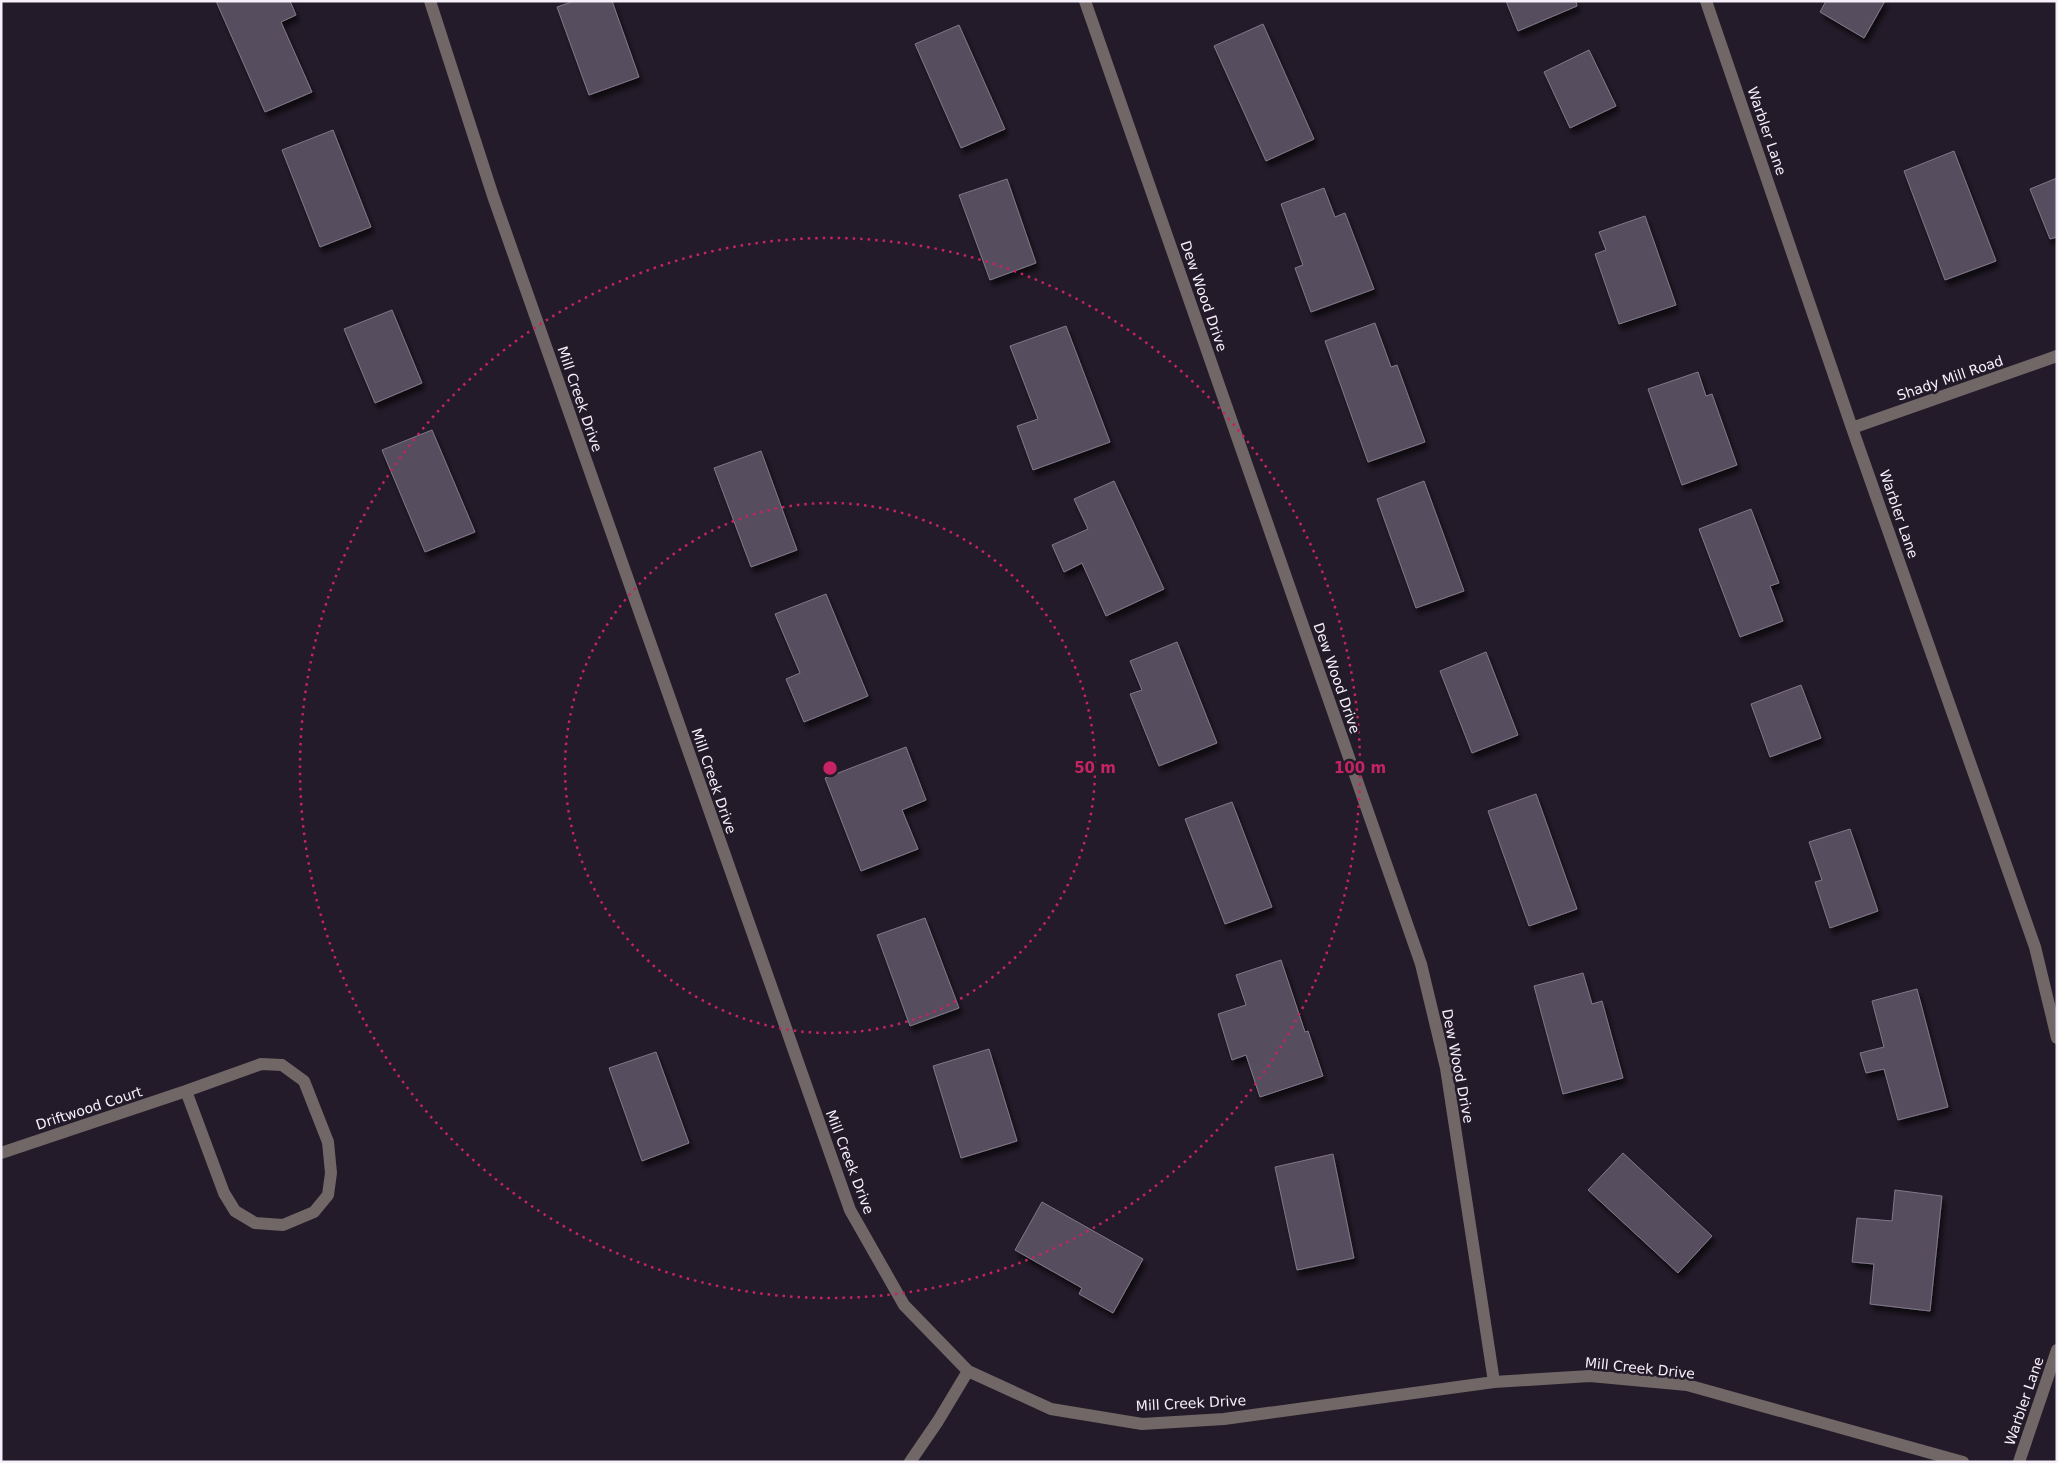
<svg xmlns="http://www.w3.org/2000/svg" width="2058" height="1463" viewBox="0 0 2058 1463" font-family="'DejaVu Sans',sans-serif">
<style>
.building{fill:#564d5e;stroke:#817889;filter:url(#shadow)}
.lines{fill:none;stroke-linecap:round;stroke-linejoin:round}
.street{stroke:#716766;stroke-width:12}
.ring{fill:none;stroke:#c52363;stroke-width:2.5;stroke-dasharray:2.5 5}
.labels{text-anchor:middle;stroke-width:5;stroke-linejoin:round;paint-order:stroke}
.street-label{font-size:14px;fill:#f6f0fa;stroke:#231b29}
.centre{fill:#c52363;stroke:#231b29;stroke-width:2.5}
.ring-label{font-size:15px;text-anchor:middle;font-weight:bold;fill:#c52363;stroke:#231b29;stroke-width:5;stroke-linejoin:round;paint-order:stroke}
</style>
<defs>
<filter id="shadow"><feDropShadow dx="3" dy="5.5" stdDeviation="2.5" flood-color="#0009"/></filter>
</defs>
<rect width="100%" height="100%" fill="#231b29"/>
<path class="building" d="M 216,1 L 290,1 L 296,15 L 281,22 L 312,92 L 265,112 Z
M 574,1 L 612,1 L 639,77 L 589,95 L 557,7 Z
M 1506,1 L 1576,1 L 1577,6 L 1518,31 Z
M 1826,1 L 1885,1 L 1864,38 L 1820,12 Z
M 1263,24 L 1314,139 L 1266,161 L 1214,46 Z
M 959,25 L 1005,129 L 961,148 L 915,44 Z
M 1589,50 L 1616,106 L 1570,128 L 1544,72 Z
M 333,130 L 371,227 L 320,247 L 282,150 Z
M 1954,151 L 1996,261 L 1945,280 L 1904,171 Z
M 2057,178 L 2057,237 L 2050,239 L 2030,189 Z
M 1007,179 L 1036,263 L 990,280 L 959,195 Z
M 1324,188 L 1335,217 L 1345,213 L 1374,289 L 1311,312 L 1295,268 L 1303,265 L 1281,204 Z
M 1645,216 L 1676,305 L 1619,324 L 1595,254 L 1606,250 L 1599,232 Z
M 392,310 L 422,383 L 375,403 L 344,329 Z
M 1375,323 L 1391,367 L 1397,365 L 1425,442 L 1368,462 L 1325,341 Z
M 1066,326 L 1110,442 L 1033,470 L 1017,426 L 1038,419 L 1010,346 Z
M 1698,372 L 1706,396 L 1712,394 L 1737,465 L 1682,485 L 1648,389 Z
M 432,430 L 475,532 L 425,552 L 382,450 Z
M 761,451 L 797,550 L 751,567 L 714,468 Z
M 1114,481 L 1164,589 L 1106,616 L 1082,563 L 1064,572 L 1052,545 L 1088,529 L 1074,499 Z
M 1424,481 L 1464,591 L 1416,608 L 1377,499 Z
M 1751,509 L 1779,583 L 1770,586 L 1783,621 L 1740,637 L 1699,529 Z
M 826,594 L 868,696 L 804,722 L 786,679 L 800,673 L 775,614 Z
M 1177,642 L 1217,743 L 1159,766 L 1130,694 L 1142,690 L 1130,661 Z
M 1486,652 L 1518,735 L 1472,753 L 1440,671 Z
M 1801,685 L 1821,738 L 1770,757 L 1751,704 Z
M 906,747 L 926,800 L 902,810 L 918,849 L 861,871 L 825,778 Z
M 1536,794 L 1577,909 L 1529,926 L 1488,811 Z
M 1232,802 L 1272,907 L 1225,924 L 1185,819 Z
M 1850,829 L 1878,911 L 1830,928 L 1815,882 L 1822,880 L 1809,842 Z
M 925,918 L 959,1008 L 910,1026 L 877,935 Z
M 1281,960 L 1305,1032 L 1308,1031 L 1323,1076 L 1260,1097 L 1246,1055 L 1232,1060 L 1218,1014 L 1246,1005 L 1236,975 Z
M 1583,973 L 1592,1004 L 1602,1001 L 1623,1078 L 1563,1094 L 1534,986 Z
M 1917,989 L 1948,1107 L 1898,1120 L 1884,1069 L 1866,1073 L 1860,1053 L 1884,1047 L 1872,1001 Z
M 989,1049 L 1017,1141 L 961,1158 L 933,1066 Z
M 656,1052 L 689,1143 L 642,1161 L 609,1068 Z
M 1623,1153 L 1712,1236 L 1678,1273 L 1588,1190 Z
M 1333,1154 L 1354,1258 L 1297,1270 L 1275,1167 Z
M 1895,1190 L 1942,1196 L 1930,1311 L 1870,1304 L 1874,1264 L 1852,1262 L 1857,1218 L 1892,1221 Z
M 1042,1202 L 1143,1259 L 1113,1313 L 1079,1294 L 1082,1288 L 1015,1250 Z"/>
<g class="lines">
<path class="street" d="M 430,1 L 493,196 L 850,1210 L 904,1305 L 968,1371 L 1051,1409 L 1142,1424 L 1224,1419 L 1494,1382 L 1590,1376 L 1687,1385 L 1963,1462
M 1085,1 L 1421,964 L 1446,1068 L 1494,1382
M 1706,1 L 1852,428 L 2035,947 L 2057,1038
M 1852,428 L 2057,356
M 1,1153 L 186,1091 L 261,1064 L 282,1065 L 304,1081 L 328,1142 L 331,1173 L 328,1195 L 314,1212 L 283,1225 L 255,1223 L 235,1211 L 224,1193 L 186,1091
M 910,1462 L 938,1421 L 968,1371
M 2019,1462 L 2057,1350"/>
</g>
<g class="ring">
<circle cx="830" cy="768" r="265"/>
<circle cx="830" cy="768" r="530"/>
</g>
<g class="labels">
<g class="street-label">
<text transform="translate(1767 131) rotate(71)" y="5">Warbler Lane</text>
<text transform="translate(1204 296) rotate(71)" y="5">Dew Wood Drive</text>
<text transform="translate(1950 378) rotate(-19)" y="5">Shady Mill Road</text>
<text transform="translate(580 399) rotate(71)" y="5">Mill Creek Drive</text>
<text transform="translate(1899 514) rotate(71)" y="5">Warbler Lane</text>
<text transform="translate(1337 678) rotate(71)" y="5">Dew Wood Drive</text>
<text transform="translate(714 781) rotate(71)" y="5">Mill Creek Drive</text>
<text transform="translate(1458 1066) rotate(79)" y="5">Dew Wood Drive</text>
<text transform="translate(89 1108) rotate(-18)" y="5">Driftwood Court</text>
<text transform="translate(850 1162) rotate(69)" y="5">Mill Creek Drive</text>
<text transform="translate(1640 1368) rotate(6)" y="5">Mill Creek Drive</text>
<text transform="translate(2024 1401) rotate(-71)" y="5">Warbler Lane</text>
<text transform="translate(1191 1403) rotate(-3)" y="5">Mill Creek Drive</text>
</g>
</g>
<circle cx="830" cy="768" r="8" class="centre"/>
<g class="ring-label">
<text x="1095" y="773">50 m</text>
<text x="1360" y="773">100 m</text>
</g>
<rect width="2058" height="1463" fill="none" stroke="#f6f0fa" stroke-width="5"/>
</svg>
